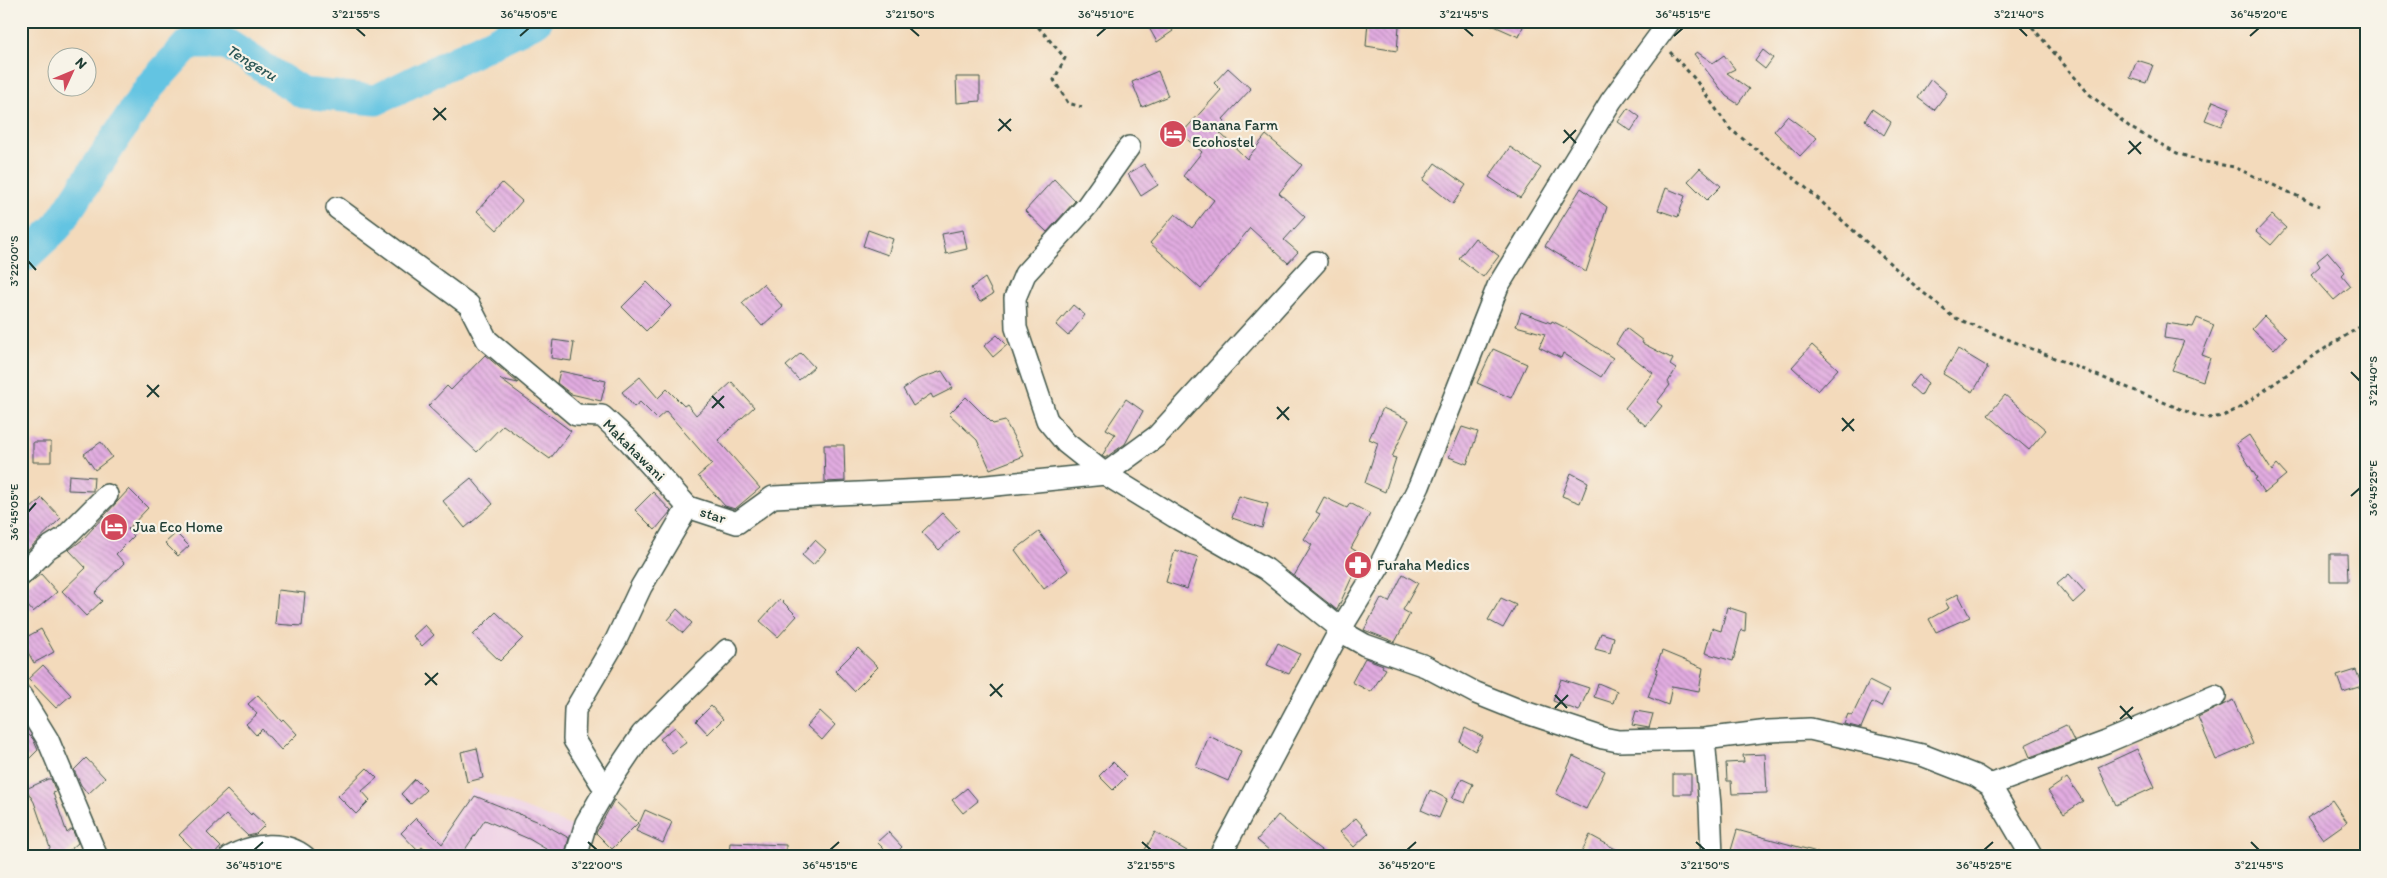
<svg xmlns="http://www.w3.org/2000/svg" width="2387" height="878" viewBox="0 0 2387 878" font-family="Itim,sans-serif">
<style>
.built{fill:#efd0e6}
.lines{fill:none;stroke-linecap:round;stroke-linejoin:round}
.river{stroke:#64c4e2;stroke-width:31}
.building{fill:url(#building-back-hatch)}
.minor-casing{stroke:#3f5548;stroke-width:24}
.path{stroke:#3f5548;stroke-width:3;stroke-dasharray:4 4;stroke-linecap:butt}
.minor{stroke:#fff;stroke-width:21}
.ticks{fill:none;stroke:#1f3d34;stroke-width:2}
.labels{text-anchor:middle;stroke-width:4.5;stroke-linejoin:round;paint-order:stroke}
.poi-label{font-size:15px;fill:#1f3d34;stroke:#f7f3e8;text-anchor:start}
.street-label{font-size:15px;fill:#1f3d34;stroke:#f7f3e8}
.water-label{font-size:16px;font-style:italic;fill:#2d5857;stroke:#f7f3e8}
.neatline{fill:none;stroke:#1f3d34;stroke-width:2}
.ticks-label{font-size:12px;text-anchor:middle;fill:#1f3d34}
</style>
<defs>
<pattern id="building-back-hatch" width="6" height="6" patternUnits="userSpaceOnUse" patternTransform="scale(1.25)"><rect width="6" height="6" fill="#e2ace1"/><path d="M-1 5l2 2M0 0l6 6M5-1l2 2" fill="none" stroke="#b78db7"/></pattern>
</defs>
<rect width="100%" height="100%" fill="#f7f3e8"/>
<filter id="ink" filterUnits="userSpaceOnUse"><feTurbulence type="fractalNoise" baseFrequency=".02" numOctaves="2"/><feDisplacementMap in="SourceGraphic" scale="10" xChannelSelector="R" yChannelSelector="G"/><feConvolveMatrix kernelMatrix="1 2 1 2 8 2 1 2 1" color-interpolation-filters="sRGB"/></filter>
<filter id="wash" filterUnits="userSpaceOnUse"><feTurbulence type="fractalNoise" baseFrequency=".0096" numOctaves="4" result="noise"/><feDisplacementMap in="SourceGraphic" scale="20" xChannelSelector="R" yChannelSelector="G"/><feGaussianBlur stdDeviation="1.12" result="paint"/><feColorMatrix in="noise" values="0 0 0 0 0 0 0 0 0 0 0 0 0 0 0 0 0 1.4 0 .05"/><feComposite in="paint" operator="in"/></filter>
<g filter="url(#wash)">
<rect width="100%" height="100%" fill="#f3dabb"/>
<path class="built" d="M 473,788 L 574,827 L 566,857 L 427,857 Z"/>
<g class="lines">
<path class="river" d="M 21,253 L 26,256 L 56,228 L 150,86 L 188,44 L 227,44 L 303,93 L 376,100 L 537,21"/>
</g>
<g id="blocks">
<path class="building" d="M 1155,21 L 1166,21 L 1173,31 L 1157,42 L 1148,26 Z
M 1368,21 L 1399,26 L 1397,51 L 1366,46 Z
M 1483,21 L 1525,21 L 1519,37 Z
M 1763,50 L 1773,58 L 1765,69 L 1755,61 Z
M 1697,52 L 1713,63 L 1724,55 L 1735,69 L 1727,73 L 1749,89 L 1738,104 L 1726,96 L 1694,54 Z
M 2137,60 L 2153,65 L 2146,83 L 2130,78 Z
M 1228,68 L 1251,89 L 1223,119 L 1225,121 L 1217,130 L 1247,159 L 1266,135 L 1302,165 L 1279,193 L 1305,217 L 1284,240 L 1298,252 L 1288,263 L 1250,228 L 1201,289 L 1150,243 L 1175,214 L 1192,228 L 1214,200 L 1183,176 L 1202,152 L 1181,134 L 1221,90 L 1214,83 Z
M 1158,71 L 1168,96 L 1142,107 L 1132,82 Z
M 956,77 L 980,77 L 980,101 L 957,103 Z
M 1931,79 L 1947,93 L 1934,110 L 1918,98 Z
M 2213,101 L 2230,108 L 2221,126 L 2205,120 Z
M 1628,108 L 1640,117 L 1631,131 L 1618,122 Z
M 1872,109 L 1891,122 L 1884,135 L 1865,120 Z
M 1787,116 L 1817,138 L 1800,156 L 1774,131 Z
M 1510,147 L 1541,168 L 1520,198 L 1489,177 Z
M 1435,163 L 1466,185 L 1453,204 L 1423,180 Z
M 1144,164 L 1158,185 L 1141,196 L 1128,174 Z
M 1700,168 L 1721,186 L 1707,200 L 1688,181 Z
M 1054,179 L 1075,201 L 1047,232 L 1025,211 Z
M 502,183 L 522,201 L 497,230 L 477,211 Z
M 1581,188 L 1607,207 L 1586,272 L 1545,246 Z
M 1666,188 L 1685,196 L 1678,217 L 1658,210 Z
M 2272,215 L 2286,228 L 2271,245 L 2256,232 Z
M 868,230 L 893,239 L 888,255 L 863,246 Z
M 963,230 L 967,249 L 946,254 L 942,234 Z
M 1475,238 L 1499,256 L 1483,277 L 1459,258 Z
M 2328,252 L 2345,272 L 2342,275 L 2351,286 L 2334,300 L 2311,274 L 2320,266 L 2317,261 Z
M 985,278 L 993,294 L 980,302 L 971,288 Z
M 647,282 L 671,306 L 646,331 L 622,307 Z
M 763,284 L 783,307 L 762,326 L 742,303 Z
M 1073,305 L 1085,315 L 1068,336 L 1056,325 Z
M 1521,312 L 1551,323 L 1552,321 L 1570,330 L 1613,358 L 1601,377 L 1563,353 L 1561,358 L 1539,347 L 1545,334 L 1516,326 Z
M 2264,316 L 2286,337 L 2274,350 L 2252,329 Z
M 2197,318 L 2214,325 L 2202,355 L 2210,358 L 2203,381 L 2172,370 L 2184,341 L 2164,338 L 2166,323 L 2193,327 Z
M 1626,328 L 1643,341 L 1642,343 L 1673,359 L 1670,365 L 1676,369 L 1668,382 L 1670,385 L 1657,402 L 1662,406 L 1646,426 L 1625,408 L 1653,373 L 1616,344 Z
M 997,335 L 1007,345 L 993,357 L 984,346 Z
M 553,340 L 574,343 L 571,361 L 551,358 Z
M 1812,345 L 1838,369 L 1818,391 L 1792,367 Z
M 1493,349 L 1527,364 L 1511,398 L 1477,383 Z
M 1958,349 L 1988,367 L 1973,392 L 1943,374 Z
M 801,353 L 814,367 L 799,380 L 786,366 Z
M 485,355 L 518,383 L 500,379 L 571,431 L 550,459 L 503,425 L 477,452 L 428,406 L 447,386 L 451,390 Z
M 560,371 L 606,381 L 601,401 L 571,394 L 557,383 Z
M 942,371 L 953,388 L 933,398 L 931,394 L 913,406 L 903,389 L 918,379 Z
M 1919,375 L 1928,383 L 1921,396 L 1910,386 Z
M 640,377 L 658,398 L 667,389 L 684,406 L 687,404 L 696,415 L 732,382 L 754,407 L 718,440 L 760,488 L 735,509 L 725,506 L 698,476 L 712,464 L 666,411 L 657,419 L 640,402 L 634,407 L 622,392 Z
M 2005,395 L 2046,430 L 2029,450 L 1988,415 Z
M 966,397 L 993,424 L 1005,421 L 1024,456 L 990,469 L 977,440 L 949,414 Z
M 1126,399 L 1143,411 L 1125,444 L 1105,458 L 1102,456 L 1115,434 L 1106,429 Z
M 1383,408 L 1409,420 L 1392,457 L 1396,458 L 1385,492 L 1365,483 L 1378,443 L 1369,439 Z
M 1462,427 L 1478,432 L 1467,464 L 1449,457 Z
M 2249,435 L 2272,471 L 2277,465 L 2286,475 L 2264,493 L 2255,479 L 2257,478 L 2236,444 Z
M 33,442 L 51,442 L 51,462 L 33,462 Z
M 101,442 L 112,457 L 95,470 L 84,454 Z
M 824,445 L 844,445 L 845,481 L 825,482 Z
M 1571,473 L 1588,482 L 1580,503 L 1562,496 Z
M 69,475 L 94,477 L 93,491 L 68,490 Z
M 471,478 L 493,504 L 465,528 L 443,501 Z
M 129,489 L 148,508 L 128,529 L 134,536 L 116,554 L 124,563 L 95,593 L 102,601 L 86,616 L 62,591 L 86,568 L 69,550 L 82,540 Z
M 653,492 L 671,511 L 655,530 L 635,510 Z
M 1239,496 L 1268,504 L 1262,528 L 1232,518 Z
M 1324,497 L 1347,508 L 1350,503 L 1370,514 L 1351,548 L 1369,559 L 1357,578 L 1353,575 L 1337,610 L 1294,576 L 1312,545 L 1304,539 L 1320,514 L 1316,512 Z
M 42,498 L 61,518 L 21,557 L 21,513 L 26,513 Z
M 942,513 L 959,531 L 939,550 L 922,532 Z
M 1039,532 L 1068,571 L 1044,589 L 1015,550 Z
M 176,533 L 189,546 L 178,556 L 165,543 Z
M 815,540 L 826,550 L 813,565 L 802,555 Z
M 1175,550 L 1198,557 L 1187,589 L 1166,582 Z
M 2330,554 L 2347,554 L 2348,581 L 2330,581 Z
M 41,574 L 57,592 L 33,612 L 21,598 L 21,590 Z
M 1403,574 L 1418,583 L 1403,610 L 1410,614 L 1395,642 L 1364,630 L 1381,598 L 1389,602 Z
M 2069,574 L 2085,592 L 2073,603 L 2057,584 Z
M 278,590 L 305,593 L 302,626 L 275,624 Z
M 1958,594 L 1970,617 L 1936,632 L 1929,619 L 1949,608 L 1945,601 Z
M 1501,598 L 1516,605 L 1503,628 L 1488,620 Z
M 780,599 L 797,616 L 778,637 L 760,621 Z
M 1727,607 L 1746,613 L 1745,631 L 1741,630 L 1733,661 L 1705,653 L 1712,628 L 1721,631 Z
M 677,609 L 692,623 L 683,633 L 668,620 Z
M 496,612 L 523,638 L 500,661 L 473,635 Z
M 425,625 L 434,635 L 422,646 L 413,636 Z
M 41,629 L 54,652 L 34,663 L 21,640 Z
M 1601,633 L 1614,637 L 1610,653 L 1595,649 Z
M 1278,643 L 1300,654 L 1289,674 L 1267,665 Z
M 858,648 L 878,667 L 854,691 L 835,671 Z
M 1662,651 L 1703,668 L 1699,691 L 1672,686 L 1668,705 L 1648,697 L 1658,669 L 1656,668 Z
M 1365,658 L 1383,665 L 1382,667 L 1386,669 L 1371,692 L 1352,682 Z
M 43,665 L 71,695 L 56,708 L 28,679 Z
M 2356,670 L 2362,686 L 2343,692 L 2337,676 Z
M 1561,679 L 1589,688 L 1579,711 L 1553,701 Z
M 1869,681 L 1889,691 L 1881,707 L 1872,702 L 1861,728 L 1844,724 L 1848,714 L 1852,716 Z
M 1598,683 L 1617,691 L 1613,703 L 1594,697 Z
M 258,695 L 281,721 L 283,719 L 297,734 L 281,750 L 262,729 L 256,735 L 246,724 L 257,714 L 248,704 Z
M 2233,700 L 2253,744 L 2216,760 L 2198,717 Z
M 711,706 L 723,719 L 708,734 L 696,721 Z
M 820,711 L 835,725 L 822,740 L 807,726 Z
M 1636,711 L 1653,714 L 1649,728 L 1632,725 Z
M 2066,725 L 2074,741 L 2030,757 L 2025,745 Z
M 21,727 L 33,739 L 38,750 L 29,759 L 21,750 Z
M 675,727 L 687,742 L 672,753 L 660,739 Z
M 1465,728 L 1483,737 L 1475,751 L 1460,742 Z
M 1209,736 L 1241,751 L 1228,781 L 1196,767 Z
M 477,748 L 483,778 L 467,782 L 461,752 Z
M 2137,749 L 2155,787 L 2116,805 L 2098,767 Z
M 1765,754 L 1767,793 L 1732,794 L 1731,781 L 1727,781 L 1726,763 L 1744,762 L 1743,755 Z
M 1573,756 L 1605,771 L 1586,809 L 1556,794 Z
M 86,758 L 105,778 L 88,794 L 81,785 L 74,770 Z
M 1113,762 L 1127,776 L 1113,790 L 1099,776 Z
M 367,768 L 377,778 L 362,791 L 370,800 L 356,814 L 338,796 Z
M 1673,774 L 1691,774 L 1691,794 L 1673,794 Z
M 2067,778 L 2083,801 L 2064,814 L 2048,791 Z
M 48,779 L 51,779 L 56,792 L 53,793 L 67,833 L 72,829 L 78,843 L 62,857 L 40,857 L 50,848 L 34,802 L 26,789 Z
M 415,779 L 426,790 L 411,804 L 401,794 Z
M 1462,779 L 1473,784 L 1465,803 L 1452,798 Z
M 967,788 L 978,801 L 963,813 L 952,800 Z
M 227,790 L 251,815 L 252,813 L 265,825 L 256,834 L 248,836 L 226,815 L 207,833 L 221,847 L 212,857 L 201,857 L 179,835 Z
M 1430,790 L 1447,799 L 1439,818 L 1421,810 Z
M 475,796 L 544,824 L 569,838 L 564,857 L 548,857 L 551,852 L 529,839 L 485,820 L 460,857 L 433,857 L 422,847 L 418,851 L 401,833 L 416,818 L 442,844 Z
M 614,800 L 638,823 L 612,849 L 596,833 Z
M 2332,800 L 2347,822 L 2323,839 L 2307,817 Z
M 645,810 L 672,822 L 663,843 L 636,831 Z
M 1278,815 L 1308,840 L 1330,857 L 1277,857 L 1257,840 Z
M 1356,818 L 1369,833 L 1354,847 L 1340,832 Z
M 1737,830 L 1817,852 L 1816,857 L 1729,857 Z
M 888,832 L 902,847 L 892,857 L 877,842 Z
M 1155,832 L 1197,857 L 1141,857 Z
M 1590,835 L 1630,857 L 1579,857 Z
M 730,843 L 786,845 L 786,857 L 729,857 Z"/>
</g>
</g>
<g filter="url(#ink)">
<use href="#blocks" fill-opacity="0" stroke="#3f5548" stroke-width="1"/>
<g class="lines">
<g class="minor-casing">
<path id="minor" d="M 1129,147 L 1087,206 L 1025,274 L 1015,298 L 1016,328 L 1047,420 L 1066,443 L 1105,474 L 1175,517 L 1266,569 L 1351,637 L 1365,645 L 1425,666 L 1476,693 L 1521,711 L 1603,738 L 1618,741 L 1704,739 L 1769,731 L 1810,729 L 1922,755 L 1976,776 L 1990,785 L 2032,857
M 337,208 L 469,305 L 487,340 L 576,415 L 602,416 L 628,440 L 688,507 L 641,587 L 616,640 L 575,710 L 574,740 L 601,783
M 688,507 L 737,523 L 773,497 L 967,488 L 1105,474 L 1157,436 L 1316,262
M 21,575 L 48,548 L 64,538 L 107,495
M 21,696 L 48,740 L 97,857
M 1704,739 L 1710,805 L 1712,857
M 1990,785 L 2106,742 L 2215,696
M 230,857 C 252,844 285,840 305,857
M 576,857 L 586,823 L 611,780 L 642,734 L 727,650
M 1219,857 L 1340,630 L 1381,563 L 1419,486 L 1498,286 L 1611,101 L 1670,21"/>
</g>
<path class="path" d="M 1033,21 L 1065,58 L 1054,80 L 1068,103 L 1082,107
M 2027,21 L 2089,94 L 2131,128 L 2177,153 L 2200,161 L 2234,167 L 2319,206
M 1670,52 L 1695,79 L 1730,129 L 1805,187 L 1913,284 L 1953,317 L 2195,415 L 2208,418 L 2223,416 L 2241,407 L 2313,356 L 2366,323"/>
<use href="#minor" class="minor"/>
</g>
</g>
<path class="ticks" d="M 356,28 L 365,36M 910,28 L 919,36M 1464,28 L 1473,36M 2019,28 L 2027,36M 520,36 L 529,28M 1097,36 L 1106,28M 1674,36 L 1683,28M 2250,36 L 2259,28M 434,108 L 446,120M 999,119 L 1011,131M 433,120 L 446,108M 1564,130 L 1576,143M 998,131 L 1011,119M 2129,141 L 2141,154M 1563,143 L 1576,130M 2128,154 L 2141,142M 28,261 L 36,270M 2351,372 L 2360,381M 147,385 L 159,397M 712,396 L 724,408M 147,397 L 159,385M 1277,407 L 1289,420M 712,408 L 724,396M 1842,418 L 1854,431M 1277,419 L 1289,407M 1842,431 L 1854,419M 2351,496 L 2360,488M 28,512 L 36,503M 425,673 L 437,685M 990,684 L 1002,697M 425,685 L 438,673M 1555,695 L 1567,708M 990,696 L 1003,684M 2120,706 L 2132,719M 1555,708 L 1568,695M 2120,719 L 2133,707M 588,842 L 597,850M 1142,842 L 1151,850M 1696,842 L 1705,850M 2251,842 L 2259,850M 254,850 L 263,842M 830,850 L 839,842M 1407,850 L 1416,842M 1984,850 L 1993,842"/>
<defs>
<g id="hotel-disc" transform="scale(1.4375)"><circle r="9.5" fill="#d1495b" stroke="#f7f3e8"/><path d="M-6-4.5h1.5V1H6V5H4.5V3h-9V5H-6ZM-4 0a1.8 1.8 0 1 1 3.6 0ZM.5 0V-2.5h3Q6-2.5 6 0Z" fill="#fff"/></g>
<g id="pharmacy-disc" transform="scale(1.4375)"><circle r="9.5" fill="#d1495b" stroke="#f7f3e8"/><path d="M-2-6h4v4h4v4h-4v4h-4v-4h-4v-4h4Z" fill="#fff"/></g>
</defs>
<g fill-rule="evenodd">
<use href="#hotel-disc" x="1173" y="134"/>
<use href="#hotel-disc" x="114" y="527"/>
<use href="#pharmacy-disc" x="1358" y="565"/>
</g>
<g class="labels">
<g class="poi-label">
<text x="1192" y="130">Banana Farm<tspan x="1192" dy="17">Ecohostel</tspan></text>
<text x="133" y="532">Jua Eco Home</text>
<text x="1377" y="570">Furaha Medics</text>
</g>
<g class="street-label">
<text transform="translate(634 450) rotate(45)" y="5">Makahawani</text>
<text transform="translate(713 515) rotate(18)" y="5">star</text>
</g>
<g class="water-label">
<text transform="translate(252 62) rotate(31)" y="6">Tengeru</text>
</g>
</g>
<rect width="2387" height="878" fill="none" stroke="#f7f3e8" stroke-width="55"/>
<g transform="translate(72 72) rotate(46)"><circle r="24" fill="#f7f3e8" stroke="#a1aaa0"/>
<path d="M0-4L9 19L0 12L-9 19Z" fill="#d1495b"/>
<text y="-8" font-size="14" font-weight="bold" text-anchor="middle" fill="#1f3d34">N</text>
</g>
<rect x="28" y="28" width="2332" height="822" class="neatline"/>
<g class="ticks-label">
<text x="356" y="18">3°21'55"S</text>
<text x="529" y="18">36°45'05"E</text>
<text x="910" y="18">3°21'50"S</text>
<text x="1106" y="18">36°45'10"E</text>
<text x="1464" y="18">3°21'45"S</text>
<text x="1683" y="18">36°45'15"E</text>
<text x="2019" y="18">3°21'40"S</text>
<text x="2259" y="18">36°45'20"E</text>
<text transform="translate(14 261) rotate(-90)" y="4">3°22'00"S</text>
<text transform="translate(2373 381) rotate(-90)" y="4">3°21'40"S</text>
<text transform="translate(2373 488) rotate(-90)" y="4">36°45'25"E</text>
<text transform="translate(14 512) rotate(-90)" y="4">36°45'05"E</text>
<text x="254" y="869">36°45'10"E</text>
<text x="597" y="869">3°22'00"S</text>
<text x="830" y="869">36°45'15"E</text>
<text x="1151" y="869">3°21'55"S</text>
<text x="1407" y="869">36°45'20"E</text>
<text x="1705" y="869">3°21'50"S</text>
<text x="1984" y="869">36°45'25"E</text>
<text x="2259" y="869">3°21'45"S</text>
</g>
</svg>
